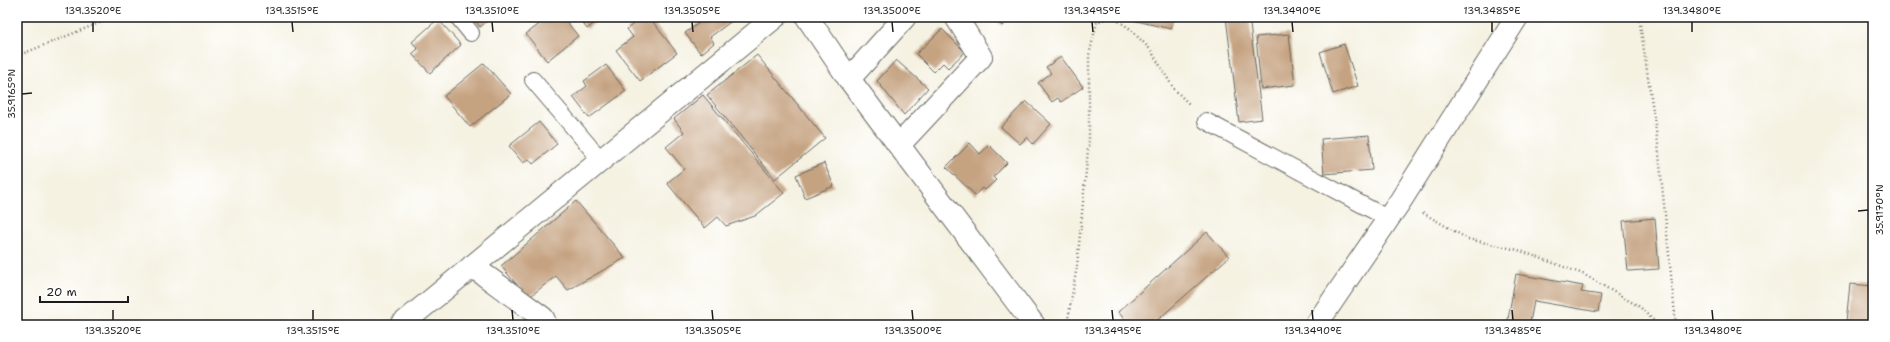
<svg xmlns="http://www.w3.org/2000/svg" width="1890" height="342" viewBox="0 0 1890 342" font-family="'Shantell Sans',sans-serif">
<style>
.building{fill:#c5a280}
.lines{fill:none;stroke-linecap:round;stroke-linejoin:round}
.lane-casing{stroke:#686761;stroke-width:18}
.street-casing{stroke:#686761;stroke-width:24}
.secondary-casing{stroke:#686761;stroke-width:24}
.path{stroke:#686761;stroke-width:2.5;stroke-dasharray:1 3;stroke-linecap:butt}
.lane{stroke:#fff;stroke-width:16}
.street{stroke:#fff;stroke-width:22}
.secondary{stroke:#fff;stroke-width:22}
.ticks{fill:none;stroke:#1c1c1c;stroke-width:1.5}
.neatline{fill:none;stroke:#1c1c1c;stroke-width:1.5}
.ticks-label{font-size:10px;text-anchor:middle;fill:#1c1c1c}
</style>
<rect width="100%" height="100%" fill="#fff"/>
<filter id="ink" filterUnits="userSpaceOnUse"><feTurbulence type="fractalNoise" baseFrequency=".025" numOctaves="2"/><feDisplacementMap in="SourceGraphic" scale="8" xChannelSelector="R" yChannelSelector="G"/><feConvolveMatrix kernelMatrix="1 2 1 2 8 2 1 2 1" color-interpolation-filters="sRGB"/></filter>
<filter id="wash" filterUnits="userSpaceOnUse"><feTurbulence type="fractalNoise" baseFrequency=".012" numOctaves="4" result="noise"/><feDisplacementMap in="SourceGraphic" scale="16" xChannelSelector="R" yChannelSelector="G"/><feGaussianBlur stdDeviation="0.9" result="paint"/><feColorMatrix in="noise" values="0 0 0 0 0 0 0 0 0 0 0 0 0 0 0 0 0 1.4 0 .05"/><feComposite in="paint" operator="in"/></filter>
<g filter="url(#wash)">
<rect width="100%" height="100%" fill="#f5f2e2"/>
<g id="blocks">
<path class="building" d="M 472,17 L 492,17 L 480,27 Z
M 549,17 L 563,17 L 578,36 L 547,61 L 526,34 Z
M 578,17 L 602,17 L 587,29 Z
M 642,17 L 649,17 L 677,53 L 640,81 L 616,50 L 633,37 L 627,29 Z
M 694,17 L 737,17 L 710,37 L 714,43 L 701,54 L 685,33 L 699,23 Z
M 992,17 L 1011,17 L 1002,26 Z
M 1129,17 L 1174,17 L 1171,29 L 1128,19 Z
M 1226,17 L 1249,17 L 1262,119 L 1239,122 Z
M 438,19 L 461,45 L 430,73 L 412,54 L 418,49 L 412,42 Z
M 942,29 L 965,52 L 948,68 L 943,63 L 934,72 L 916,54 Z
M 1289,34 L 1295,85 L 1261,89 L 1256,37 Z
M 1344,44 L 1358,86 L 1333,94 L 1320,52 Z
M 757,55 L 825,138 L 775,179 L 707,95 Z
M 1061,57 L 1083,87 L 1061,102 L 1058,98 L 1052,102 L 1038,83 L 1051,73 L 1046,67 Z
M 896,60 L 928,88 L 904,115 L 877,81 Z
M 484,63 L 511,94 L 470,127 L 444,96 Z
M 606,65 L 626,91 L 589,118 L 573,97 L 587,86 L 584,81 Z
M 703,95 L 784,193 L 755,216 L 726,226 L 718,217 L 705,228 L 667,183 L 684,169 L 666,147 L 684,132 L 674,119 Z
M 1026,101 L 1051,124 L 1033,144 L 1027,137 L 1020,144 L 1001,127 Z
M 539,122 L 557,144 L 533,164 L 529,159 L 523,163 L 509,146 Z
M 1369,135 L 1372,170 L 1324,174 L 1321,139 Z
M 970,143 L 980,154 L 989,145 L 1007,163 L 993,177 L 996,180 L 985,190 L 982,188 L 975,195 L 946,167 Z
M 824,163 L 834,186 L 805,198 L 796,175 Z
M 576,201 L 625,258 L 568,290 L 556,276 L 528,298 L 501,266 Z
M 1655,218 L 1659,269 L 1628,271 L 1623,221 Z
M 1207,232 L 1229,257 L 1152,325 L 1130,325 L 1118,312 Z
M 1516,274 L 1583,286 L 1581,292 L 1601,295 L 1598,312 L 1534,301 L 1530,322 L 1543,325 L 1507,325 Z
M 1850,284 L 1873,286 L 1873,325 L 1846,322 Z"/>
</g>
</g>
<g filter="url(#ink)">
<use href="#blocks" fill-opacity="0" stroke="#686761" stroke-width="1"/>
<g class="lines">
<g class="lane-casing">
<path id="lane" d="M 458,17 L 471,33
M 533,80 L 601,160
M 1206,121 L 1387,218"/>
</g>
<g class="street-casing">
<path id="street" d="M 849,79 L 905,17
M 899,145 L 981,57 L 956,17
M 472,266 L 543,318 L 546,325
M 401,325 L 775,17"/>
</g>
<g class="secondary-casing">
<path id="secondary" d="M 807,17 L 849,79 L 1034,325
M 1316,325 L 1401,200 L 1517,17"/>
</g>
<path class="path" d="M 1112,17 L 1129,28 L 1150,49 L 1174,89 L 1190,105
M 1639,17 L 1658,144 L 1676,325
M 17,56 L 114,17
M 1423,213 L 1468,239 L 1518,250 L 1583,274 L 1640,307 L 1658,325
M 1067,325 L 1077,266 L 1089,139 L 1089,55 L 1097,22 L 1110,17"/>
<use href="#lane" class="lane"/>
<use href="#street" class="street"/>
<use href="#secondary" class="secondary"/>
</g>
</g>
<path class="ticks" d="M 93,22 L 93,32M 292,22 L 293,32M 492,22 L 493,32M 692,22 L 693,32M 892,22 L 893,32M 1092,22 L 1093,32M 1292,22 L 1293,32M 1492,22 L 1492,32M 1692,22 L 1692,32M 22,94 L 32,93M 1858,211 L 1868,210M 113,310 L 113,320M 313,310 L 313,320M 512,310 L 513,320M 712,310 L 713,320M 912,310 L 913,320M 1112,310 L 1113,320M 1312,310 L 1313,320M 1512,310 L 1513,320M 1712,310 L 1713,320"/>
<rect width="1890" height="342" fill="none" stroke="#fff" stroke-width="44"/>
<path d="M40 296v6h88v-6" fill="none" stroke="#1c1c1c" stroke-width="2"/>
<text x="46" y="296" font-size="12" fill="#1c1c1c" stroke="#ffffff" stroke-width="3" paint-order="stroke">20 m</text>
<rect x="22" y="22" width="1846" height="298" class="neatline"/>
<g class="ticks-label">
<text x="93" y="14">139.3520°E</text>
<text x="292" y="14">139.3515°E</text>
<text x="492" y="14">139.3510°E</text>
<text x="692" y="14">139.3505°E</text>
<text x="892" y="14">139.3500°E</text>
<text x="1092" y="14">139.3495°E</text>
<text x="1292" y="14">139.3490°E</text>
<text x="1492" y="14">139.3485°E</text>
<text x="1692" y="14">139.3480°E</text>
<text transform="translate(11 94) rotate(-90)" y="4">35.9165°N</text>
<text transform="translate(1879 210) rotate(-90)" y="4">35.9170°N</text>
<text x="113" y="334">139.3520°E</text>
<text x="313" y="334">139.3515°E</text>
<text x="513" y="334">139.3510°E</text>
<text x="713" y="334">139.3505°E</text>
<text x="913" y="334">139.3500°E</text>
<text x="1113" y="334">139.3495°E</text>
<text x="1313" y="334">139.3490°E</text>
<text x="1513" y="334">139.3485°E</text>
<text x="1713" y="334">139.3480°E</text>
</g>
</svg>
